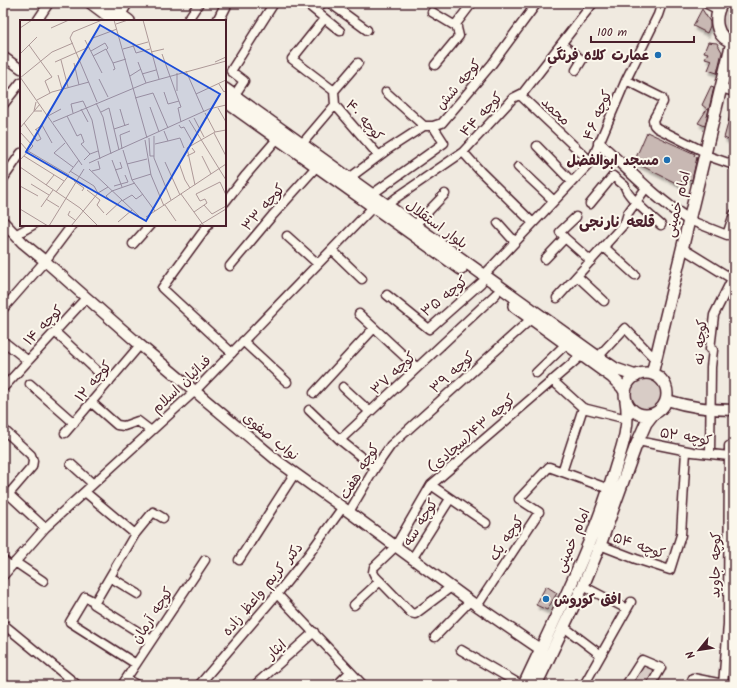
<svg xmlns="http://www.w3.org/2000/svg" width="737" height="688" viewBox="0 0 737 688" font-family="Kalam,'Playpen Sans Arabic',sans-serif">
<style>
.green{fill:#d8ccc6;stroke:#917678}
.building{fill:#c8b8b3;stroke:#4a1f2b;filter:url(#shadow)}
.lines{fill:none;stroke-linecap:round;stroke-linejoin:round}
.minor-casing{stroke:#4a1f2b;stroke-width:11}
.tertiary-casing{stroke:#4a1f2b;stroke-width:13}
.secondary-casing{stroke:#4a1f2b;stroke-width:14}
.minor{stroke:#fbf7ec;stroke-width:8}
.tertiary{stroke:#fbf7ec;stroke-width:10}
.secondary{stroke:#fbf7ec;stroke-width:11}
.poi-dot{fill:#1f6fb2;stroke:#fbf7ec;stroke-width:1.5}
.labels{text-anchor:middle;stroke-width:4;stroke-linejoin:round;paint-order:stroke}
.poi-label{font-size:14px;font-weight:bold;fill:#4a1f2b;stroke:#fbf7ec;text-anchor:end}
.street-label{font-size:14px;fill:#4a1f2b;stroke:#fbf7ec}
.neighbourhood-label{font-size:15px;font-weight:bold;fill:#4a1f2b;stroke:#fbf7ec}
.inset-road{fill:none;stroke:#ae9998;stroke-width:1}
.view{fill:#1d4ed8;fill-opacity:0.15;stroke:#1d4ed8;stroke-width:2}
.inset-edge{fill:none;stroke:#4a1f2b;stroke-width:2}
</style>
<defs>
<filter id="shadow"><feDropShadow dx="2" dy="4" stdDeviation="1" flood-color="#0004"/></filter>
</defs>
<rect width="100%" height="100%" fill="#f0eae0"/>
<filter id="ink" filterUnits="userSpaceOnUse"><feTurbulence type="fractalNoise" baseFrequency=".025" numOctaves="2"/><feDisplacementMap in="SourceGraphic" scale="8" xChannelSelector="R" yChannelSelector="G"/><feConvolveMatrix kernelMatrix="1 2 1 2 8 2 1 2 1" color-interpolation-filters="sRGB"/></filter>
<g filter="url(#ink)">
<path class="green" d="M 731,3 L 734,3 L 734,36 C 719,32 718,11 731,3 Z
M629 393a17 17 0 1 1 34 0a17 17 0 1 1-34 0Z
M 642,660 L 661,668 L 651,685 L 626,685 Z"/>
<path class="building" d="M 702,9 L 710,22 L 710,26 L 707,33 L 693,26 Z
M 708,42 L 717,43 L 722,52 L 717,73 L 708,70 L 712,60 L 705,58 L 708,53 L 704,52 Z
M 711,86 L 714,87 L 705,126 L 698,123 L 707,109 L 702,105 Z
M 732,108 L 734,108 L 734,134 L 731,141 L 724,138 Z
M 647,132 L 695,154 L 694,156 L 697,157 L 692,180 L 683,178 L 680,185 L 634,162 Z
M 546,586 L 557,593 L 547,610 L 536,605 Z"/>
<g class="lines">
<g class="minor-casing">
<path id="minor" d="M 301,3 L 317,6 L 324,3
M 330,3 L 367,30
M 307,4 L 340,31
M 432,12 L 457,27
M 121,15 L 128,3
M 324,19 L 292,59 L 334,91 L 335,105
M 37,21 L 49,3
M 187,21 L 199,3
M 562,44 L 582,60 L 576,70
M 3,56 L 21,69
M 435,65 L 459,36 L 456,24 L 472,3
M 626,80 L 662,98 L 663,102 L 653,120 L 654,125 L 657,128 L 705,152
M 721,88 L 734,92
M 334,91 L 358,63
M 386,92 L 424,126
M 520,95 L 591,162
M 234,96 L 244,81 L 231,71 L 274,3
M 3,105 L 21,82
M 301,145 L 335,105 L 379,156
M 537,146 L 572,182
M 463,152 L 480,171 L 533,223
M 705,155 L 734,165
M 518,167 L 554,201
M 3,179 L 21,153
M 348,179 L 387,150 L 424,126 L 433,126 L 442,123 L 492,64 L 537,3
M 371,195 L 444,143 L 433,126
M 225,202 L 246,175 L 277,139
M 590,204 L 613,176 L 625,186 C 625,195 653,218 661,225
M 386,206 L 396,198 L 463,152 L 513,98 L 523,93 L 593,3
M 689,220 L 727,235 L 734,214
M 498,223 L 515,242
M 208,225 L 162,288 L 232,353
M 414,226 L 445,194
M 15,235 L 33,225
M 287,236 L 318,264
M 565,238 L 560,232 L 576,217
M 133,244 L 150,225
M 604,247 L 635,275
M 682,248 L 734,280
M 332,250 L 362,279
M 545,259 L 565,238 L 591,261
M 230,266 L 272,216 L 317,166
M 484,275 L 591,162 L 626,80 L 658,15 L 662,3
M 577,276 L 604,301
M 387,295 L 429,329 L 481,283
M 557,298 L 625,223 L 628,213 L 646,188
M 3,309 L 45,261 L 72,225
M 359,314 L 417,368
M 55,332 L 109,382
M 3,341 L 27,360
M 243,341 L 287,382
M 598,357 L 625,328 L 655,359
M 536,373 L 566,344
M 552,380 L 583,408 L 627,419
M 30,384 L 74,423
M 343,387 L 370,412
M 3,388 L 86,298
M 314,393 L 374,328
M 92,403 L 117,425 L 124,426 L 138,421 L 151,431
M 309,410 L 340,440
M 3,429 L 31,455 L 33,461 L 32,467 L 8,495
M 65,433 L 140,345
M 638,441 L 693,452 L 729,456
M 710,454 L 711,367 L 713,350 L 710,349 L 714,315 L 732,279
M 71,464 L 93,484
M 375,468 L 340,440 L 496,294
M 562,472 L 583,408
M 431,485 L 486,523
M 3,489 L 45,528
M 85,492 L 135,534
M 349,512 L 375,468 L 391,445 L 531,319
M 600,545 L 636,559 L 670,570 L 681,535 L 686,451
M 412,559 L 450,499
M 3,560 L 11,567
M 239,560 L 295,473
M 15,562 L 43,581
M 3,576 L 45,528 L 195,391 L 376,204
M 110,577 L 138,594
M 583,586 L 627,609
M 451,587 L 415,614 L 411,613 L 375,576 L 373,572 L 374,567 L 395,547 L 431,485 L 582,355
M 277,594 L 363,685
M 95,602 L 85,597 L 70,622 L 136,664
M 354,605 L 380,581
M 477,606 L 539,512 L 519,499 L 549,467 L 609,489
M 3,624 L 76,684
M 564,627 L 601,655
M 435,637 L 470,601
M 151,640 L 94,604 L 135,534 L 153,512 L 163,518
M 461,650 L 521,685
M 126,679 L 137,685
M 122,685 L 205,560
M 199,685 L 277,594 L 309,554 L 343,507
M 255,685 L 314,632
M 337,685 L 350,672
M 584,685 L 631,602
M 626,685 L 642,660 L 661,668 L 651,685
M 690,685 L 693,678 L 728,685
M 723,685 L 728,624 L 729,446 L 734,447"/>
</g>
<g class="tertiary-casing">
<path id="tertiary" d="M 707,3 L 719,9
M 218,21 L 227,3
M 599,143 C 629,170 655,198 689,220
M 3,222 L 23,243 L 45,261 L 140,345 L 279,462 L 349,512 L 470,601 L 540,649
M 667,400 C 689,407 711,410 734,410"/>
</g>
<g class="secondary-casing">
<path id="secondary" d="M 91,3 L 115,21
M 105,3 L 129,21
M 722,3 C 713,17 715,39 734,42
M 225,89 L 595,355 L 616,369 L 636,376
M 225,101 L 461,269
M 514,306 L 612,377 L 622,387 L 625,392
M625 394a21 21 0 1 1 42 0a21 21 0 1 1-42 0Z
M 652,374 L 732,42
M 524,685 C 557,614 594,542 616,466 C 623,445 630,424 626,401
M 536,685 L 583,586 L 600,545 L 635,448 L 646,423 L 653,414"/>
</g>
<use href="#minor" class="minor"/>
<use href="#tertiary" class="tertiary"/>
<use href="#secondary" class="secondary"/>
</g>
</g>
<g class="poi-dot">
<circle cx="658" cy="55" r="4"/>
<circle cx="667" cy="160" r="4"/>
<circle cx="546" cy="599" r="4"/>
</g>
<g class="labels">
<g class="poi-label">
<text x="650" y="60">عمارت کلاه فرنگی</text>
<text x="659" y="165">مسجد ابوالفضل</text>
<text x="554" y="604" text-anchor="start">افق کوروش</text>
</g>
<g class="street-label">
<text transform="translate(458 84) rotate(-49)" y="5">کوچه شش</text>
<text transform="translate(556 111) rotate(44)" y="5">محمد</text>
<text transform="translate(481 114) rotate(-47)" y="5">کوچه ۴۴</text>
<text transform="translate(597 115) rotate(-67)" y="5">کوچه ۴۶</text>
<text transform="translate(365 120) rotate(49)" y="5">کوچه ۴۰</text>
<text transform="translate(677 204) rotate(-76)" y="5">امام خمینی</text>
<text transform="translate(263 207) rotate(-49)" y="5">کوچه ۳۳</text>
<text transform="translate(437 224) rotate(36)" y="5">بلوار استقلال</text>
<text transform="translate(444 296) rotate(-39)" y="5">کوچه ۳۵</text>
<text transform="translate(43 325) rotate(-46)" y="5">کوچه ۱۴</text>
<text transform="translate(700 342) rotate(-86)" y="5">کوچه نه</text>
<text transform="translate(452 372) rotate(-42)" y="5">کوچه ۳۹</text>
<text transform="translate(393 373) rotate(-43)" y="5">کوچه ۳۷</text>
<text transform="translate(93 381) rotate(-50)" y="5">کوچه ۱۲</text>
<text transform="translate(181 384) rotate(-44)" y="5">فدائیان اسلام</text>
<text transform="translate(471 433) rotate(-41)" y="5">کوچه ۴۳(سجادی)</text>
<text transform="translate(271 436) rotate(39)" y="5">نواب صفوی</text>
<text transform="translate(686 436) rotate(9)" y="5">کوچه ۵۲</text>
<text transform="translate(359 471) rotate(-58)" y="5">کوچه هفت</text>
<text transform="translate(420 522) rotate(-58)" y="5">کوچه سه</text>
<text transform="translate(506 538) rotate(-56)" y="5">کوچه یک</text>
<text transform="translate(572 540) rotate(-67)" y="5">امام خمینی</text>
<text transform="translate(639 545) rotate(19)" y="5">کوچه ۵۴</text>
<text transform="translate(715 565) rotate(-89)" y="5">کوچه جاوید</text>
<text transform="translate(262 589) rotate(-50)" y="5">دکتر کریم واعظ زاده</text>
<text transform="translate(152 615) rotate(-57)" y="5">کوچه آرمان</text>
<text transform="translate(276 649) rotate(-42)" y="5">ایثار</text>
</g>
<g class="neighbourhood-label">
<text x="617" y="227">قلعه نارنجی</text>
</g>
</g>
<g transform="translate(20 20)">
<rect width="206" height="206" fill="#f0eae0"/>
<path class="inset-road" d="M 94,0 L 127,118M 123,0 L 139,59M 96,4 L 108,0M 0,8 L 12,0M 31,8 L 49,0M 17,17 L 9,25 L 32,57 L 25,61 L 30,73M 73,18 L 97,9M 65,20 L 82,53M 113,25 L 116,33 L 130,29M 103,29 L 128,22M 71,31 L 85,23 L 88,28 L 86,30M 131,32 L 144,29M 0,34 L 9,25M 142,34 L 161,87 L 158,88 L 161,102M 73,36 L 86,29 L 93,43 L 95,49 L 93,50M 41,40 L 48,67M 35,42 L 69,27M 118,42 L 126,63M 195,42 L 206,37M 54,43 L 59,65M 93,43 L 106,39M 166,51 L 184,92M 122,54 L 136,50M 38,55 L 42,69M 110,56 L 121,49M 0,57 L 62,145M 0,58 L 32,32 L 53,23M 79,59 L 88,77M 199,64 L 204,72 L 206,70M 157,71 L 157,53M 144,72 L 148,84 L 159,81M 176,74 L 206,60M 115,78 L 133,73 L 148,108M 17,80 L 32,72 L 69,62M 16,82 L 14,91 L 22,91M 77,82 L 50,18 L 53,12 L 82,0M 76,83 L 83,97 L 91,134M 130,87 L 139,112M 198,88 L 206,102M 61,89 L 68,102M 100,89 L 105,106M 81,92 L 89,88 L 99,130M 53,93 L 51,84 L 63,81 L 72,100 L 80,139M 185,93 L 195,112M 28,96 L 41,89M 47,96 L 57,116 L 61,114 L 64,122 L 61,124M 174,98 L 184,117M 169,100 L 206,160M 33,102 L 126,63 L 206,41M 4,103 L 17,121 L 21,119 L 16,109M 159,105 L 161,108 L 164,107 L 173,123M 0,108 L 20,84M 94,109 L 109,104M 15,110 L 22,105 L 32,123M 0,112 L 13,126 L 0,140M 194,113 L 206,136M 134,116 L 134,138 L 151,180M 129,118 L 130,136 L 134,136M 125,120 L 131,155 L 144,186M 148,121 L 160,118 L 164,128M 0,122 L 8,131 L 49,155 L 36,172M 45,123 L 34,133 L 53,147M 61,124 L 70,134M 135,124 L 148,121 L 144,111M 102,129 L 100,115 L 110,111M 103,130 L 112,160 L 135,191M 4,136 L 44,161M 167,136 L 175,132 L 172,128M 182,136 L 191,154M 64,140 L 70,134 L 78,131M 92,140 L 102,167M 145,142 L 160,175M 69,143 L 189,89 L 206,85M 159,143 L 165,160 L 170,168M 107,144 L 127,139M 0,147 L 60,188 L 78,206M 69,149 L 119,196M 95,150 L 102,148 L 100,142M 50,151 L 74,166 L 78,173M 72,151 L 80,149 L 78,141M 49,153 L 59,140M 112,160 L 131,154M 54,161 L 64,168 L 62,171M 11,164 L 29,175M 26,165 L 34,155M 175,165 L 167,128 L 195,112 L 206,110M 0,166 L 18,176M 94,166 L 108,162 L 105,155M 67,170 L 80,180 L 77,185 L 84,193M 161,174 L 184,206M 26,179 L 39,187M 89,179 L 86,176 L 92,171 L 115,163M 102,181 L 112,175 L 116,179 L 123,174M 145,185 L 156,201M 184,185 L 192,194M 21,187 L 33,170M 0,189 L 28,206M 50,191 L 48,195 L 55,200M 174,192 L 187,183 L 185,179 L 180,181 L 176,174 L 200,162 L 206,175M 192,194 L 206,186M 86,195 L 102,180M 126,197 L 206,144M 98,202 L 112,190M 29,206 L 64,149M 51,206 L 78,173 L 88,167M 178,206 L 206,189"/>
<path class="view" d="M 80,5 L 200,74 L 126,201 L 6,132 Z"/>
<rect width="206" height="206" class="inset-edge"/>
</g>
<rect width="737" height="688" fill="none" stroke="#fbf7ec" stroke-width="16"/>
<rect x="8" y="8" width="721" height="672" fill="none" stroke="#4a1f2b" stroke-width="1.5" filter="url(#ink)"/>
<g transform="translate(699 650) rotate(240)" stroke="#fbf7ec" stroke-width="3" paint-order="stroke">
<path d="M0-3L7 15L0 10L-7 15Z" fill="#4a1f2b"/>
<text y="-6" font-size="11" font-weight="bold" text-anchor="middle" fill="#4a1f2b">N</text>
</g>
<path d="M591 36v6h103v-6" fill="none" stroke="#4a1f2b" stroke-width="2"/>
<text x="597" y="36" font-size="12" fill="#4a1f2b" stroke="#fbf7ec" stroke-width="3" paint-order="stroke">100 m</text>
</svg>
